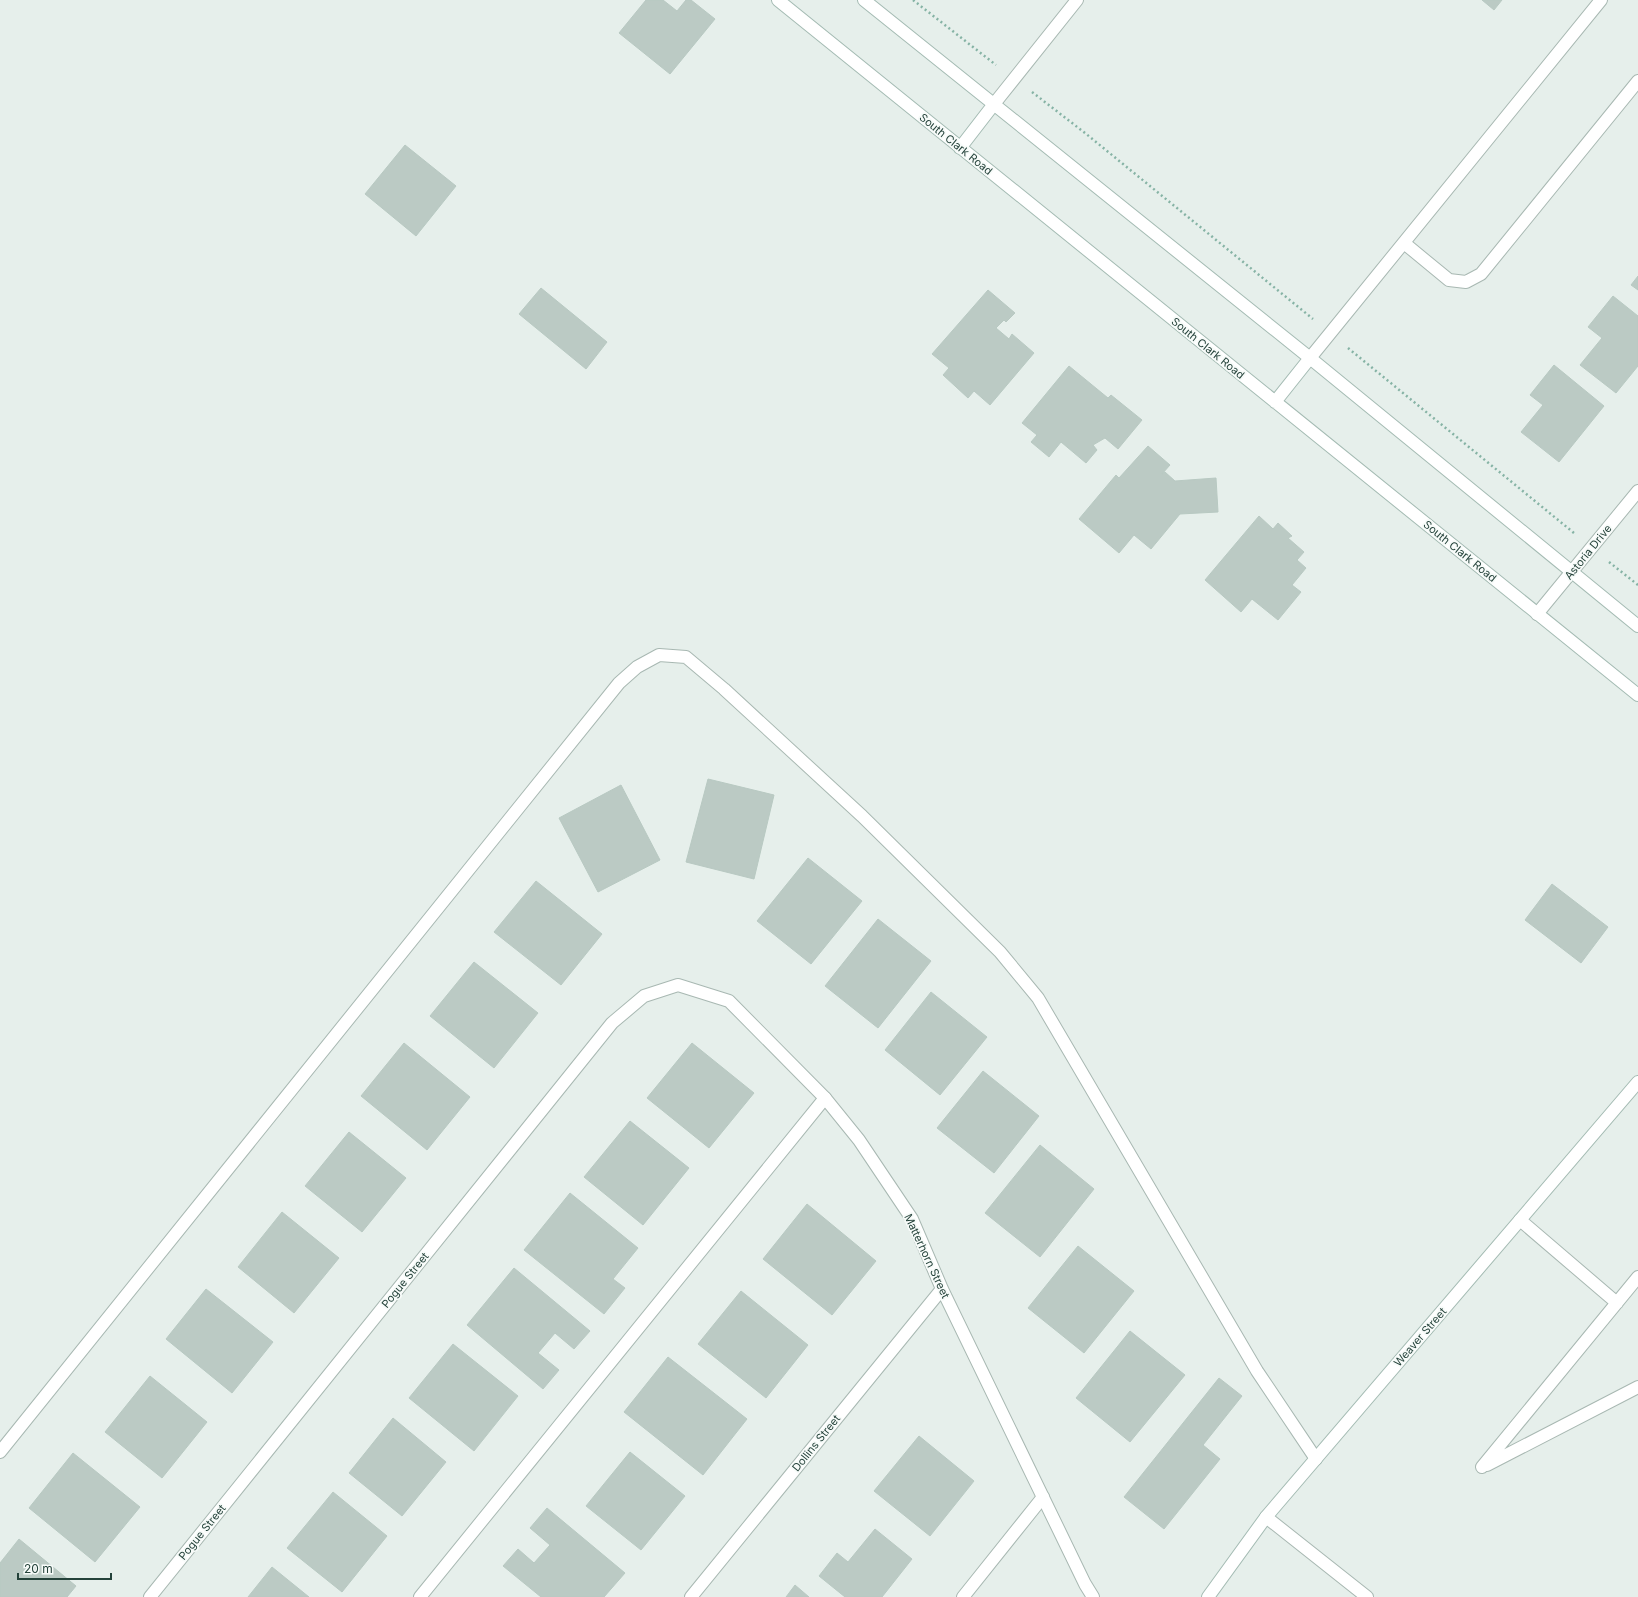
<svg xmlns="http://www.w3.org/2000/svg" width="1638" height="1597" viewBox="0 0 1638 1597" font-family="Inter,sans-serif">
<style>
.building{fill:#bbcac4;stroke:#b8c9c2}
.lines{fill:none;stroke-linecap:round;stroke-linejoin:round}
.lane-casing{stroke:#a8b8b2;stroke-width:14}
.street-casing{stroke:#a8b8b2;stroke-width:14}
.secondary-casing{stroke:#a4bbb3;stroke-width:14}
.path{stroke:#86b3a5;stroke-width:2.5;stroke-dasharray:2 3;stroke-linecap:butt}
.lane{stroke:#fff;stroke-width:12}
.street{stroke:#fff;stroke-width:12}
.secondary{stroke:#fff;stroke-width:12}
.labels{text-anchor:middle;stroke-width:3.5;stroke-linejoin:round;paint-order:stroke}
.street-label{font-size:11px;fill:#24423a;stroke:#f7fbf9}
</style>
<rect width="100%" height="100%" fill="#e6efeb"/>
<path class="building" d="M 646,0 L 663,0 L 677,11 L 686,0 L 691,0 L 715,19 L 670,74 L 619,33 Z
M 1482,0 L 1502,0 L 1494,10 Z
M 405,145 L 456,186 L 416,236 L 365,194 Z
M 1638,276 L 1638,290 L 1631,285 Z
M 541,288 L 607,342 L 586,369 L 519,314 Z
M 988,290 L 1015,313 L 1006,322 L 1004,320 L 996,328 L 1009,339 L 1012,334 L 1034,353 L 990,405 L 974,391 L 968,398 L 943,375 L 949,368 L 932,354 Z
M 1613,296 L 1638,316 L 1638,366 L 1616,393 L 1580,365 L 1602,338 L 1588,327 Z
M 1554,365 L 1604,406 L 1559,462 L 1521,432 L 1543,405 L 1530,395 Z
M 1069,366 L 1108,398 L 1111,395 L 1142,420 L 1118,449 L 1105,438 L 1093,445 L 1097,450 L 1086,463 L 1061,442 L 1049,457 L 1031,442 L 1037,435 L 1022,423 Z
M 1148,446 L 1170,465 L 1162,474 L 1165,472 L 1175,481 L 1216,478 L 1218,512 L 1180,514 L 1151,549 L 1134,535 L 1119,553 L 1079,519 L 1116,475 L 1119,478 Z
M 1259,516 L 1273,529 L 1278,523 L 1292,536 L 1288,538 L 1304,552 L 1297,560 L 1306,568 L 1292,585 L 1301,592 L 1278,620 L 1252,599 L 1241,612 L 1205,580 Z
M 708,779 L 774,795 L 754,879 L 686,862 Z
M 621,785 L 660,860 L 598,892 L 559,818 Z
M 808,858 L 862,901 L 811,964 L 757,921 Z
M 536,881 L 602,934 L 561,985 L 494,932 Z
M 1552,884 L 1608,927 L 1581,963 L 1525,920 Z
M 878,919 L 931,961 L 878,1028 L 825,986 Z
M 474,962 L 538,1013 L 494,1068 L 430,1016 Z
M 931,992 L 987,1037 L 940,1095 L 885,1050 Z
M 404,1043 L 470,1097 L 427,1150 L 361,1096 Z
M 692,1043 L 754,1093 L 709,1148 L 647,1098 Z
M 983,1071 L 1039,1116 L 994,1173 L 937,1128 Z
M 630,1121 L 689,1168 L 643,1225 L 584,1177 Z
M 349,1132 L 406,1178 L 362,1232 L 305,1186 Z
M 1040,1145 L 1094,1189 L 1040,1257 L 985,1213 Z
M 570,1193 L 638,1248 L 613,1279 L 625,1288 L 604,1314 L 524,1250 Z
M 807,1204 L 876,1261 L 832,1315 L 763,1259 Z
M 282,1212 L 339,1258 L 294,1313 L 238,1267 Z
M 1078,1246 L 1134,1291 L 1084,1353 L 1028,1308 Z
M 514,1268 L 590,1331 L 574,1349 L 555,1333 L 538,1353 L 559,1370 L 543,1389 L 467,1325 Z
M 206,1289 L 273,1342 L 232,1393 L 166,1339 Z
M 741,1291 L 808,1345 L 766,1398 L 698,1344 Z
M 1130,1331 L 1185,1375 L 1130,1442 L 1076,1398 Z
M 453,1344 L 518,1396 L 474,1451 L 409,1398 Z
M 668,1357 L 747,1419 L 703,1475 L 624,1412 Z
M 150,1376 L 207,1422 L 162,1478 L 105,1432 Z
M 1219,1378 L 1242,1396 L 1203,1445 L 1220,1459 L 1164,1529 L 1124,1497 Z
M 393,1418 L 446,1462 L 402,1516 L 349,1473 Z
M 919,1436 L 974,1481 L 930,1536 L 874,1491 Z
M 630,1452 L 685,1496 L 641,1550 L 586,1506 Z
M 73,1453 L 140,1507 L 95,1562 L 29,1508 Z
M 333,1492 L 387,1536 L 342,1592 L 287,1548 Z
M 547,1508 L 625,1573 L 604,1597 L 541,1597 L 503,1566 L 518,1549 L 534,1563 L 550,1545 L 530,1528 Z
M 875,1529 L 912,1559 L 882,1597 L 845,1597 L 819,1576 L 837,1553 L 848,1562 Z
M 19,1539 L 76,1586 L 67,1597 L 0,1597 L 0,1563 Z
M 272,1567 L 309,1597 L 248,1597 Z
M 795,1585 L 809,1597 L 786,1597 Z"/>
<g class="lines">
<g class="lane-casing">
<path id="lane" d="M 994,104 L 1077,0
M 1404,243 L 1449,280 L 1466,282 L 1481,274 L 1638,81
M 1310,358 L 1601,0
M 1520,1220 L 1617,1303
M 0,1452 L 619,683 L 637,667 L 659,655 L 686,657 L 724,689 L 862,816 L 1000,952 L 1038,998 L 1257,1371 L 1316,1459
M 1487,1465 L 1638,1387
M 1482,1467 L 1638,1277
M 1266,1517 L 1367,1597
M 420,1597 L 825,1098
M 963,1597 L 1043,1497"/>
</g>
<g class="street-casing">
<path id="street" d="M 1537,614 L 1638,491
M 150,1597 L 612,1023 L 644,996 L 678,985 L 729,1001 L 825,1098 L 859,1140 L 912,1219 L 942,1289 L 1085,1584 L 1093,1597
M 691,1597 L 942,1289"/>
</g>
<g class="secondary-casing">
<path id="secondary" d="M 778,0 L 1638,695
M 864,0 L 1310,358 L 1638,626
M 960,148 L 994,104
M 1275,402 L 1310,358
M 1208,1597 L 1266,1517 L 1638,1082"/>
</g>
<path class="path" d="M 913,0 L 996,65
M 1032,92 L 1085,133 L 1313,319
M 1348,348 L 1574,533
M 1609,562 L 1638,585"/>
<use href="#lane" class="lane"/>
<use href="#street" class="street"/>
<use href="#secondary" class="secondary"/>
</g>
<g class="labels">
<g class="street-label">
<text transform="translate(956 144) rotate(39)" y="4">South Clark Road</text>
<text transform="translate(1208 348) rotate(39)" y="4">South Clark Road</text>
<text transform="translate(1460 551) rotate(39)" y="4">South Clark Road</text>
<text transform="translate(1588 552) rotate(-51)" y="4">Astoria Drive</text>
<text transform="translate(927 1256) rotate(65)" y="4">Matterhorn Street</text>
<text transform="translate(405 1280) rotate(-51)" y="4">Pogue Street</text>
<text transform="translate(1420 1337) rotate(-49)" y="4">Weaver Street</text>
<text transform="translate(816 1443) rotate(-51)" y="4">Dollins Street</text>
<text transform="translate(202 1532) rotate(-51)" y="4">Pogue Street</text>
</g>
</g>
<path d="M18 1573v6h93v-6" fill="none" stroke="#24423a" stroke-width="2"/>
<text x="24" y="1573" font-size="12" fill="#24423a" stroke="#f7fbf9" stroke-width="3" paint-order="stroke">20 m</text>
</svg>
